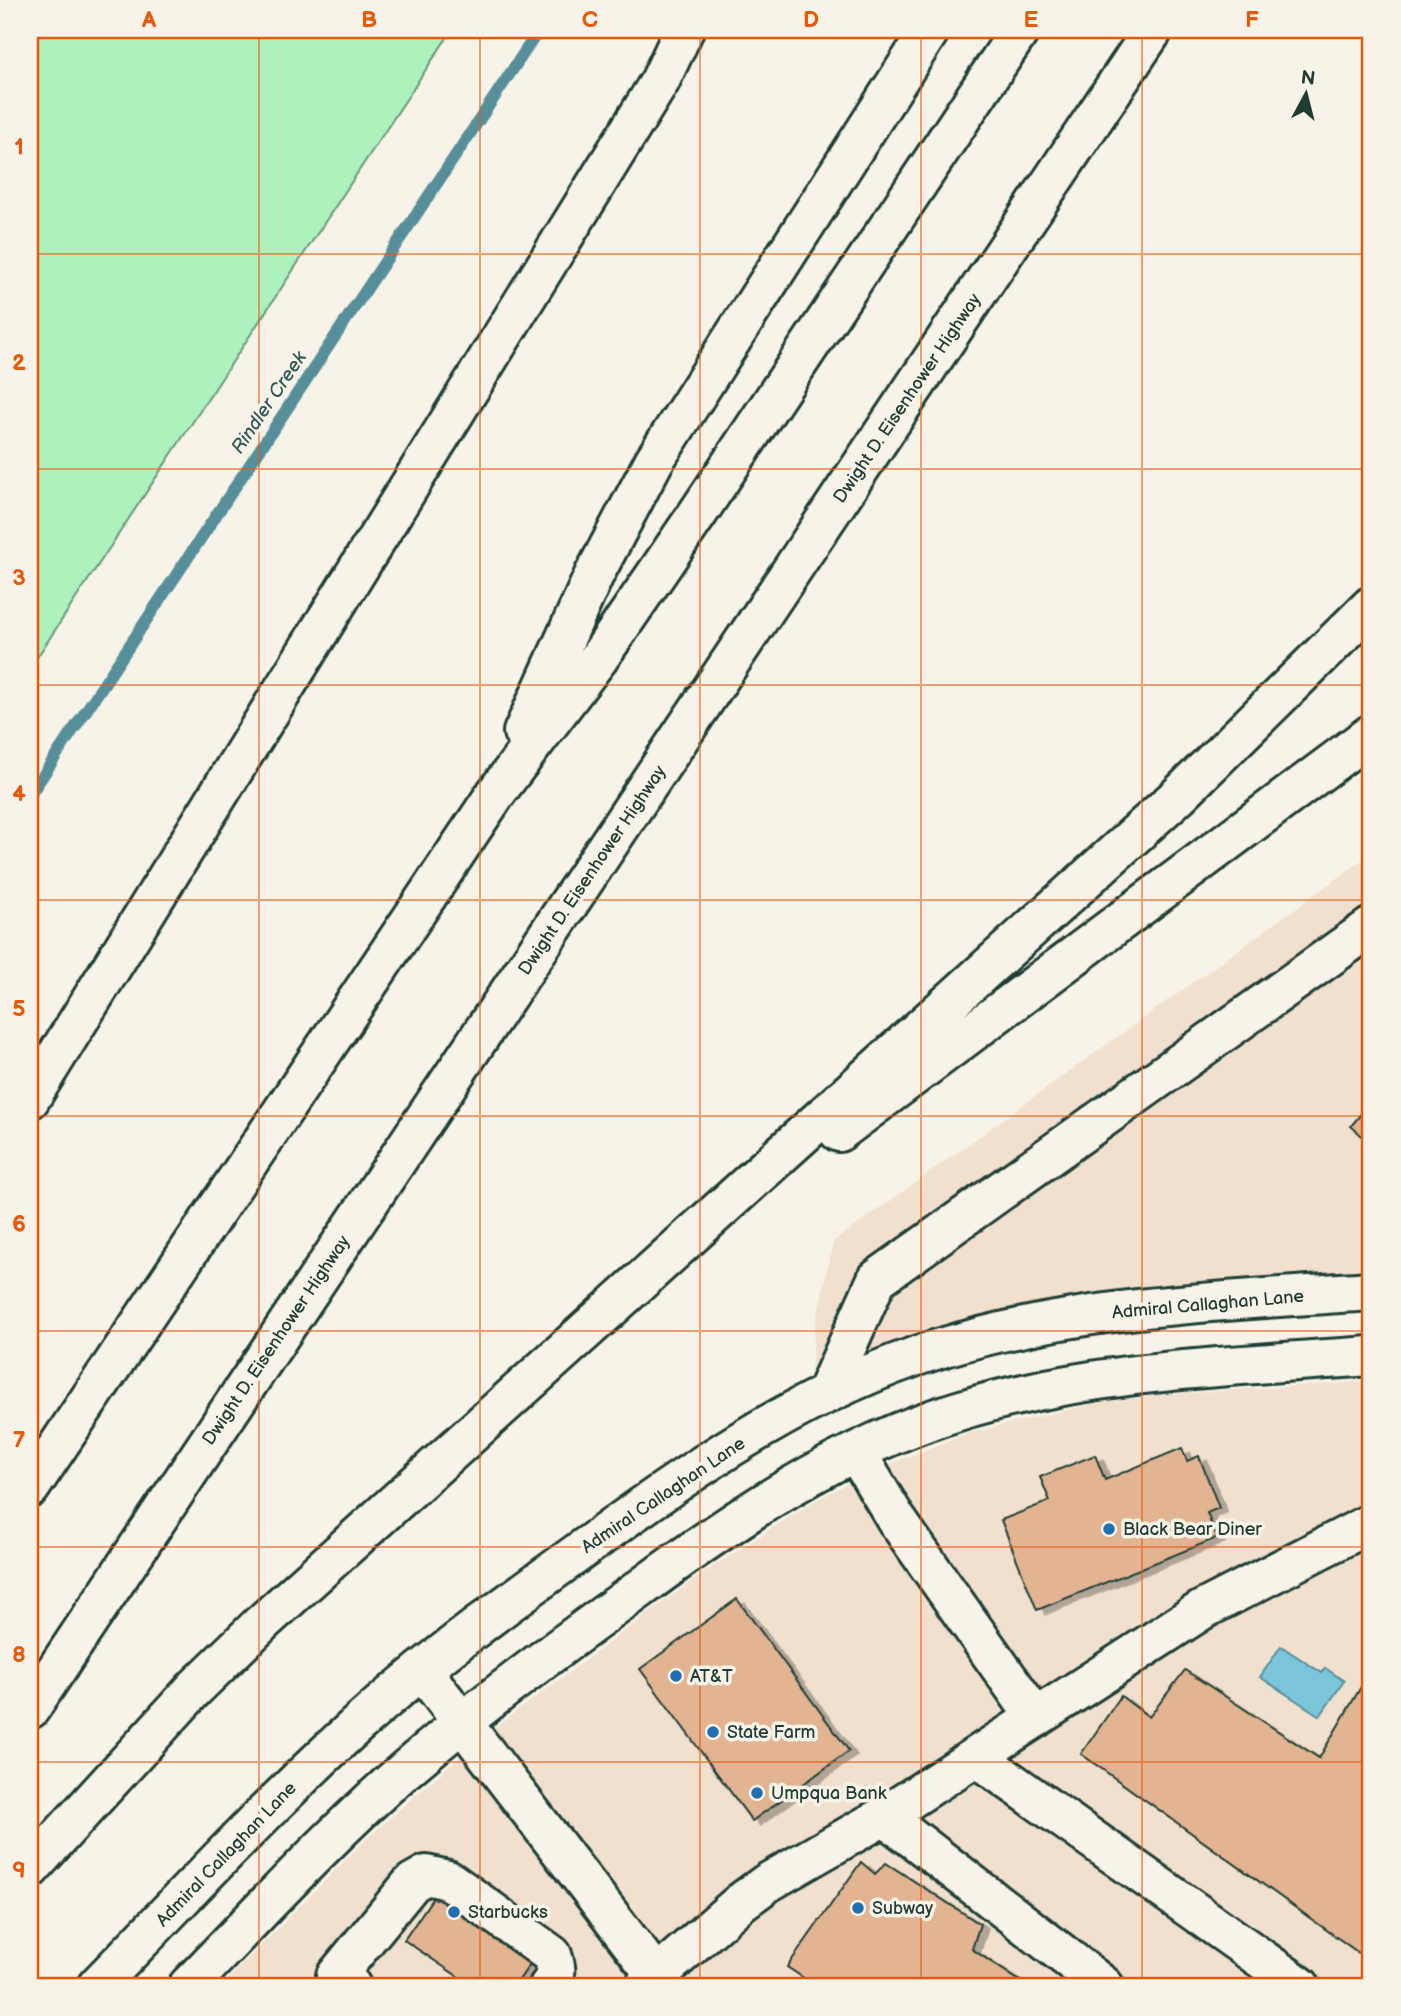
<svg xmlns="http://www.w3.org/2000/svg" width="1401" height="2016" viewBox="0 0 1401 2016" font-family="'Balsamiq Sans',sans-serif">
<style>
.built{fill:#f1e0ce}
.green{fill:#adf1bc;stroke:#669778;stroke-width:2}
.water{fill:#7cc6dc;stroke:#578f99;stroke-width:2}
.lines{fill:none;stroke-linecap:round;stroke-linejoin:round}
.stream{stroke:#578f99;stroke-width:12}
.building{fill:#e2b492;stroke:#1f3d34;stroke-width:2;filter:url(#shadow)}
.minor-casing{stroke:#1f3d34;stroke-width:44}
.major-casing{stroke:#1f3d34;stroke-width:44}
.highway-casing{stroke:#1f3d34;stroke-width:44}
.minor{stroke:#f7f3e8;stroke-width:38}
.major{stroke:#f7f3e8;stroke-width:38}
.highway{stroke:#f7f3e8;stroke-width:38}
.grid{fill:none;stroke:#e8590c;stroke-width:2;stroke-opacity:0.55}
.poi-dot{fill:#1f6fb2;stroke:#f7f3e8;stroke-width:2.5}
.labels{text-anchor:middle;stroke-width:7;stroke-linejoin:round;paint-order:stroke}
.street-label{font-size:18px;fill:#1f3d34;stroke:#f7f3e8}
.poi-label{font-size:18px;fill:#1f3d34;stroke:#f7f3e8;text-anchor:start}
.water-label{font-size:19px;font-style:italic;fill:#325856;stroke:#f7f3e8}
.neatline{fill:none;stroke:#e8590c;stroke-width:2.5}
.grid-label{font-size:23px;text-anchor:middle;font-weight:bold;fill:#e8590c}
</style>
<defs>
<filter id="shadow"><feDropShadow dx="8" dy="4.5" stdDeviation="0" flood-color="#0004"/></filter>
</defs>
<rect width="100%" height="100%" fill="#f7f3e8"/>
<filter id="ink" filterUnits="userSpaceOnUse"><feTurbulence type="fractalNoise" baseFrequency=".0143" numOctaves="2"/><feDisplacementMap in="SourceGraphic" scale="14" xChannelSelector="R" yChannelSelector="G"/><feConvolveMatrix kernelMatrix="1 2 1 2 8 2 1 2 1" color-interpolation-filters="sRGB"/></filter>
<g filter="url(#ink)">
<path class="built" d="M 1371,854 L 1371,1285 L 1090,1306 L 810,1390 L 814,1332 L 833,1242 Z
M 1371,1381 L 1371,1986 L 221,1986 L 364,1841 L 477,1741 L 697,1577 L 811,1503 L 867,1473 L 965,1434 L 1092,1404 L 1158,1395 Z"/>
<path class="green" d="M 30,30 L 452,30 L 30,668 Z"/>
<path class="water" d="M 1281,1646 L 1322,1673 L 1325,1668 L 1344,1681 L 1320,1716 L 1260,1677 Z"/>
<g class="lines">
<path class="stream" d="M 30,795 L 539,30"/>
</g>
<path class="building" d="M 1371,1102 L 1371,1144 L 1351,1126 Z
M 1182,1448 L 1187,1461 L 1199,1456 L 1219,1508 L 1207,1513 L 1217,1538 L 1037,1610 L 1001,1520 L 1050,1501 L 1040,1477 L 1095,1455 L 1105,1480 Z
M 737,1599 L 849,1751 L 752,1821 L 640,1669 Z
M 1185,1670 L 1319,1758 L 1371,1670 L 1370,1961 L 1081,1754 L 1121,1696 L 1149,1717 Z
M 861,1862 L 875,1874 L 886,1863 L 980,1924 L 972,1949 L 1027,1986 L 803,1986 L 808,1981 L 787,1967 Z
M 443,1883 L 540,1949 L 515,1986 L 472,1986 L 404,1940 Z"/>
<g class="lines">
<g class="minor-casing">
<path id="minor" d="M 30,1099 L 660,81 L 684,30
M 826,1393 L 877,1279 L 1371,927
M 856,1452 L 896,1519 L 1036,1718
M 422,1670 L 664,1986
M 976,1757 L 1300,1986
M 884,1816 L 1104,1986
M 351,1986 L 336,1976 L 412,1883 L 426,1875 L 448,1880 L 552,1955 C 556,1967 558,1976 549,1986
M 645,1986 L 741,1902 L 767,1883 L 884,1816 L 1202,1610 L 1371,1523"/>
</g>
<g class="major-casing">
<path id="major" d="M 97,1986 C 183,1898 266,1807 358,1724 C 433,1657 515,1598 597,1539 C 702,1462 812,1388 938,1349 C 1079,1305 1226,1301 1371,1291
M 188,1986 C 259,1913 328,1837 405,1770 C 479,1706 558,1648 637,1591 C 735,1518 840,1447 958,1411 C 1092,1370 1232,1366 1371,1356"/>
</g>
<g class="highway-casing">
<path id="highway" d="M 523,732 L 594,575 L 654,461 L 930,30
M 839,1132 L 1371,734
M 30,1488 L 496,793 L 598,659 L 698,513 L 1020,30
M 30,1709 L 1153,30
M 30,1869 L 195,1688 L 263,1622 L 1178,796 L 1371,606"/>
</g>
<use href="#minor" class="minor"/>
<use href="#major" class="major"/>
<use href="#highway" class="highway"/>
</g>
</g>
<path class="grid" d="M 259,30 L 259,1986M 480,30 L 480,1986M 700,30 L 700,1986M 921,30 L 921,1986M 1142,30 L 1142,1986M 30,254 L 1371,254M 30,469 L 1371,469M 30,685 L 1371,685M 30,900 L 1371,900M 30,1116 L 1371,1116M 30,1331 L 1371,1331M 30,1547 L 1371,1547M 30,1762 L 1371,1762"/>
<g class="poi-dot">
<circle cx="1109" cy="1529" r="7"/>
<circle cx="676" cy="1676" r="7"/>
<circle cx="713" cy="1732" r="7"/>
<circle cx="757" cy="1793" r="7"/>
<circle cx="858" cy="1908" r="7"/>
<circle cx="454" cy="1912" r="7"/>
</g>
<g class="labels">
<g class="street-label">
<text transform="translate(907 398) rotate(-56)" y="6">Dwight D. Eisenhower Highway</text>
<text transform="translate(592 870) rotate(-56)" y="6">Dwight D. Eisenhower Highway</text>
<text transform="translate(1208 1304) rotate(-5)" y="6">Admiral Callaghan Lane</text>
<text transform="translate(276 1340) rotate(-56)" y="6">Dwight D. Eisenhower Highway</text>
<text transform="translate(663 1495) rotate(-34)" y="6">Admiral Callaghan Lane</text>
<text transform="translate(226 1854) rotate(-46)" y="6">Admiral Callaghan Lane</text>
</g>
<g class="poi-label">
<text x="1123" y="1535">Black Bear Diner</text>
<text x="690" y="1682">AT&amp;T</text>
<text x="727" y="1738">State Farm</text>
<text x="771" y="1799">Umpqua Bank</text>
<text x="872" y="1914">Subway</text>
<text x="468" y="1918">Starbucks</text>
</g>
<g class="water-label">
<text transform="translate(268 402) rotate(-56)" y="7">Rindler Creek</text>
</g>
</g>
<rect width="1401" height="2016" fill="none" stroke="#f7f3e8" stroke-width="77"/>
<g transform="translate(1306 94) rotate(7)" stroke="#f7f3e8" stroke-width="5" paint-order="stroke">
<path d="M0-5L12 26L0 18L-12 26Z" fill="#1f3d34"/>
<text y="-10" font-size="19" font-weight="bold" text-anchor="middle" fill="#1f3d34">N</text>
</g>
<rect x="38" y="38" width="1324" height="1940" class="neatline"/>
<g class="grid-label">
<text x="149" y="27">A</text>
<text x="369" y="27">B</text>
<text x="590" y="27">C</text>
<text x="811" y="27">D</text>
<text x="1031" y="27">E</text>
<text x="1252" y="27">F</text>
<text x="19" y="154">1</text>
<text x="19" y="370">2</text>
<text x="19" y="585">3</text>
<text x="19" y="801">4</text>
<text x="19" y="1016">5</text>
<text x="19" y="1231">6</text>
<text x="19" y="1447">7</text>
<text x="19" y="1662">8</text>
<text x="19" y="1878">9</text>
</g>
</svg>
